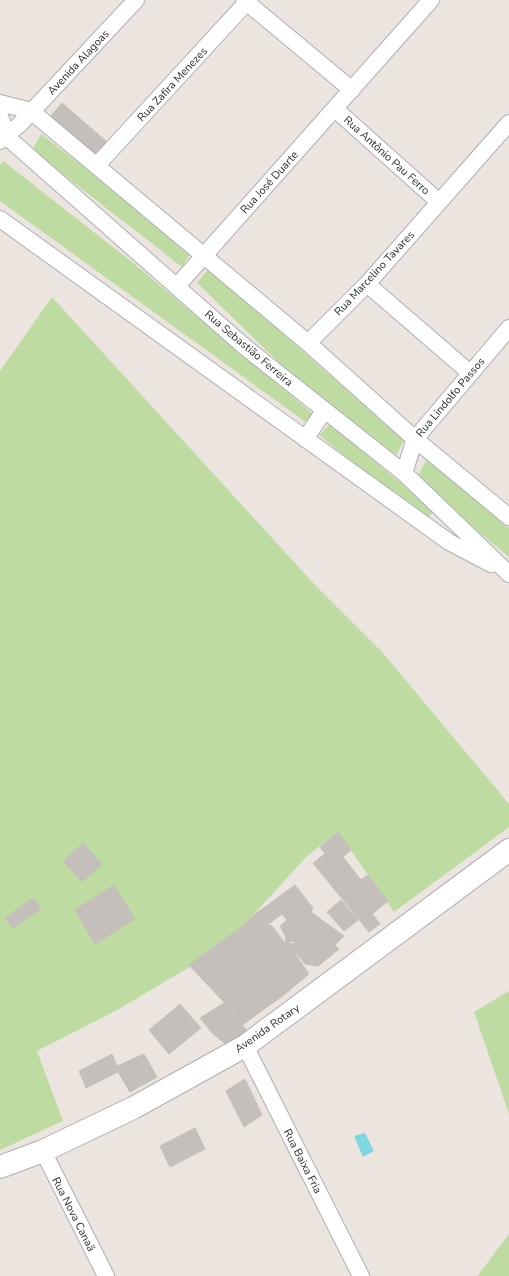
<svg xmlns="http://www.w3.org/2000/svg" width="509" height="1276" viewBox="0 0 509 1276" font-family="'Nunito Sans',sans-serif">
<style>
.green{fill:#bedca2}
.water{fill:#7ed6e1}
.building{fill:#c4bfba;stroke:#c7c0b9}
.lines{fill:none;stroke-linecap:round;stroke-linejoin:round}
.street-casing{stroke:#acafb6;stroke-width:18}
.secondary-casing{stroke:#acafb6;stroke-width:24}
.street{stroke:#fff;stroke-width:16}
.secondary{stroke:#fff;stroke-width:22}
.labels{text-anchor:middle;stroke-width:4;stroke-linejoin:round;paint-order:stroke}
.street-label{font-size:11px;fill:#2b2b2b;stroke:#fff}
</style>
<rect width="100%" height="100%" fill="#ebe4df"/>
<path class="green" d="M 41,134 L 192,251 L 182,267 L 32,150 Z
M 3,161 L 132,262 L 313,414 L 307,423 L 0,201 L 0,165 Z
M 209,268 L 404,441 L 396,455 L 298,381 L 197,283 Z
M 52,297 L 314,584 L 383,653 L 509,804 L 509,827 L 394,912 L 338,832 L 307,856 L 244,925 L 193,965 L 119,1009 L 37,1051 L 63,1121 L 0,1150 L 0,371 Z
M 330,424 L 434,511 L 427,519 L 378,483 L 319,435 Z
M 427,459 L 509,528 L 509,557 L 416,479 Z
M 509,991 L 509,1114 L 474,1012 Z
M 509,1234 L 509,1276 L 479,1276 L 478,1275 Z"/>
<path class="water" d="M 365,1133 L 374,1151 L 363,1157 L 354,1136 Z"/>
<path class="building" d="M 62,103 L 107,142 L 95,158 L 49,118 Z
M 338,832 L 351,850 L 343,857 L 361,880 L 351,886 L 320,847 Z
M 83,843 L 102,864 L 82,882 L 63,861 Z
M 326,853 L 380,924 L 369,932 L 313,863 Z
M 368,875 L 388,901 L 372,914 L 351,886 Z
M 114,885 L 135,919 L 95,944 L 75,910 Z
M 295,885 L 313,908 L 311,912 L 344,936 L 335,945 L 339,949 L 318,966 L 305,964 L 295,952 L 297,947 L 293,941 L 286,943 L 285,935 L 280,926 L 287,920 L 282,914 L 265,927 L 254,915 Z
M 33,898 L 41,909 L 13,928 L 5,918 Z
M 341,900 L 358,920 L 344,931 L 327,912 Z
M 254,915 L 265,927 L 271,925 L 285,943 L 294,944 L 297,947 L 295,954 L 309,974 L 285,994 L 242,1025 L 234,1013 L 189,965 L 244,925 Z
M 255,916 L 274,937 L 264,947 L 244,925 Z
M 277,935 L 289,950 L 274,962 L 263,948 Z
M 243,943 L 251,951 L 244,955 L 237,946 Z
M 200,959 L 205,964 L 197,971 L 193,965 Z
M 223,959 L 229,965 L 219,973 L 213,968 Z
M 240,964 L 247,972 L 229,985 L 223,977 Z
M 277,983 L 285,994 L 242,1025 L 234,1013 Z
M 237,985 L 247,1000 L 234,1010 L 220,998 Z
M 224,1003 L 248,1032 L 228,1046 L 212,1033 L 200,1018 Z
M 180,1004 L 201,1028 L 169,1054 L 149,1030 Z
M 112,1054 L 117,1066 L 144,1054 L 157,1077 L 130,1092 L 118,1072 L 86,1088 L 79,1071 Z
M 245,1079 L 262,1115 L 244,1127 L 226,1091 Z
M 195,1128 L 205,1149 L 170,1167 L 160,1146 Z"/>
<g class="lines">
<g class="street-casing">
<path id="street" d="M 244,0 L 352,90
M 0,103 L 31,111 L 308,343 L 415,439 L 509,517
M 335,109 L 439,202
M 0,116 L 7,137 L 245,347 L 404,473 L 509,574
M 0,141 L 20,124 L 136,0
M 97,165 L 247,2
M 0,219 L 449,542 L 491,564
M 367,284 L 470,373
M 177,286 L 431,0
M 308,343 L 367,284 L 509,123
M 305,439 L 324,411
M 404,473 L 415,439 L 509,328
M 245,1046 L 361,1276
M 43,1151 L 106,1276"/>
</g>
<g class="secondary-casing">
<path id="secondary" d="M 0,1167 L 43,1151 L 133,1108 L 245,1046 L 509,850"/>
</g>
<use href="#street" class="street"/>
<use href="#secondary" class="secondary"/>
</g>
<g class="labels">
<g class="street-label">
<text transform="translate(78 62) rotate(-47)" y="4">Avenida Alagoas</text>
<text transform="translate(172 84) rotate(-47)" y="4">Rua Zafira Menezes</text>
<text transform="translate(387 155) rotate(42)" y="4">Rua Antônio Pau Ferro</text>
<text transform="translate(269 182) rotate(-48)" y="4">Rua José Duarte</text>
<text transform="translate(374 273) rotate(-47)" y="4">Rua Marcelino Tavares</text>
<text transform="translate(249 348) rotate(40)" y="4">Rua Sebastião Ferreira</text>
<text transform="translate(450 397) rotate(-50)" y="4">Rua Lindolfo Passos</text>
<text transform="translate(267 1028) rotate(-35)" y="4">Avenida Rotary</text>
<text transform="translate(303 1161) rotate(63)" y="4">Rua Baixa Fria</text>
<text transform="translate(74 1214) rotate(63)" y="4">Rua Nova Canaã</text>
</g>
</g>
</svg>
